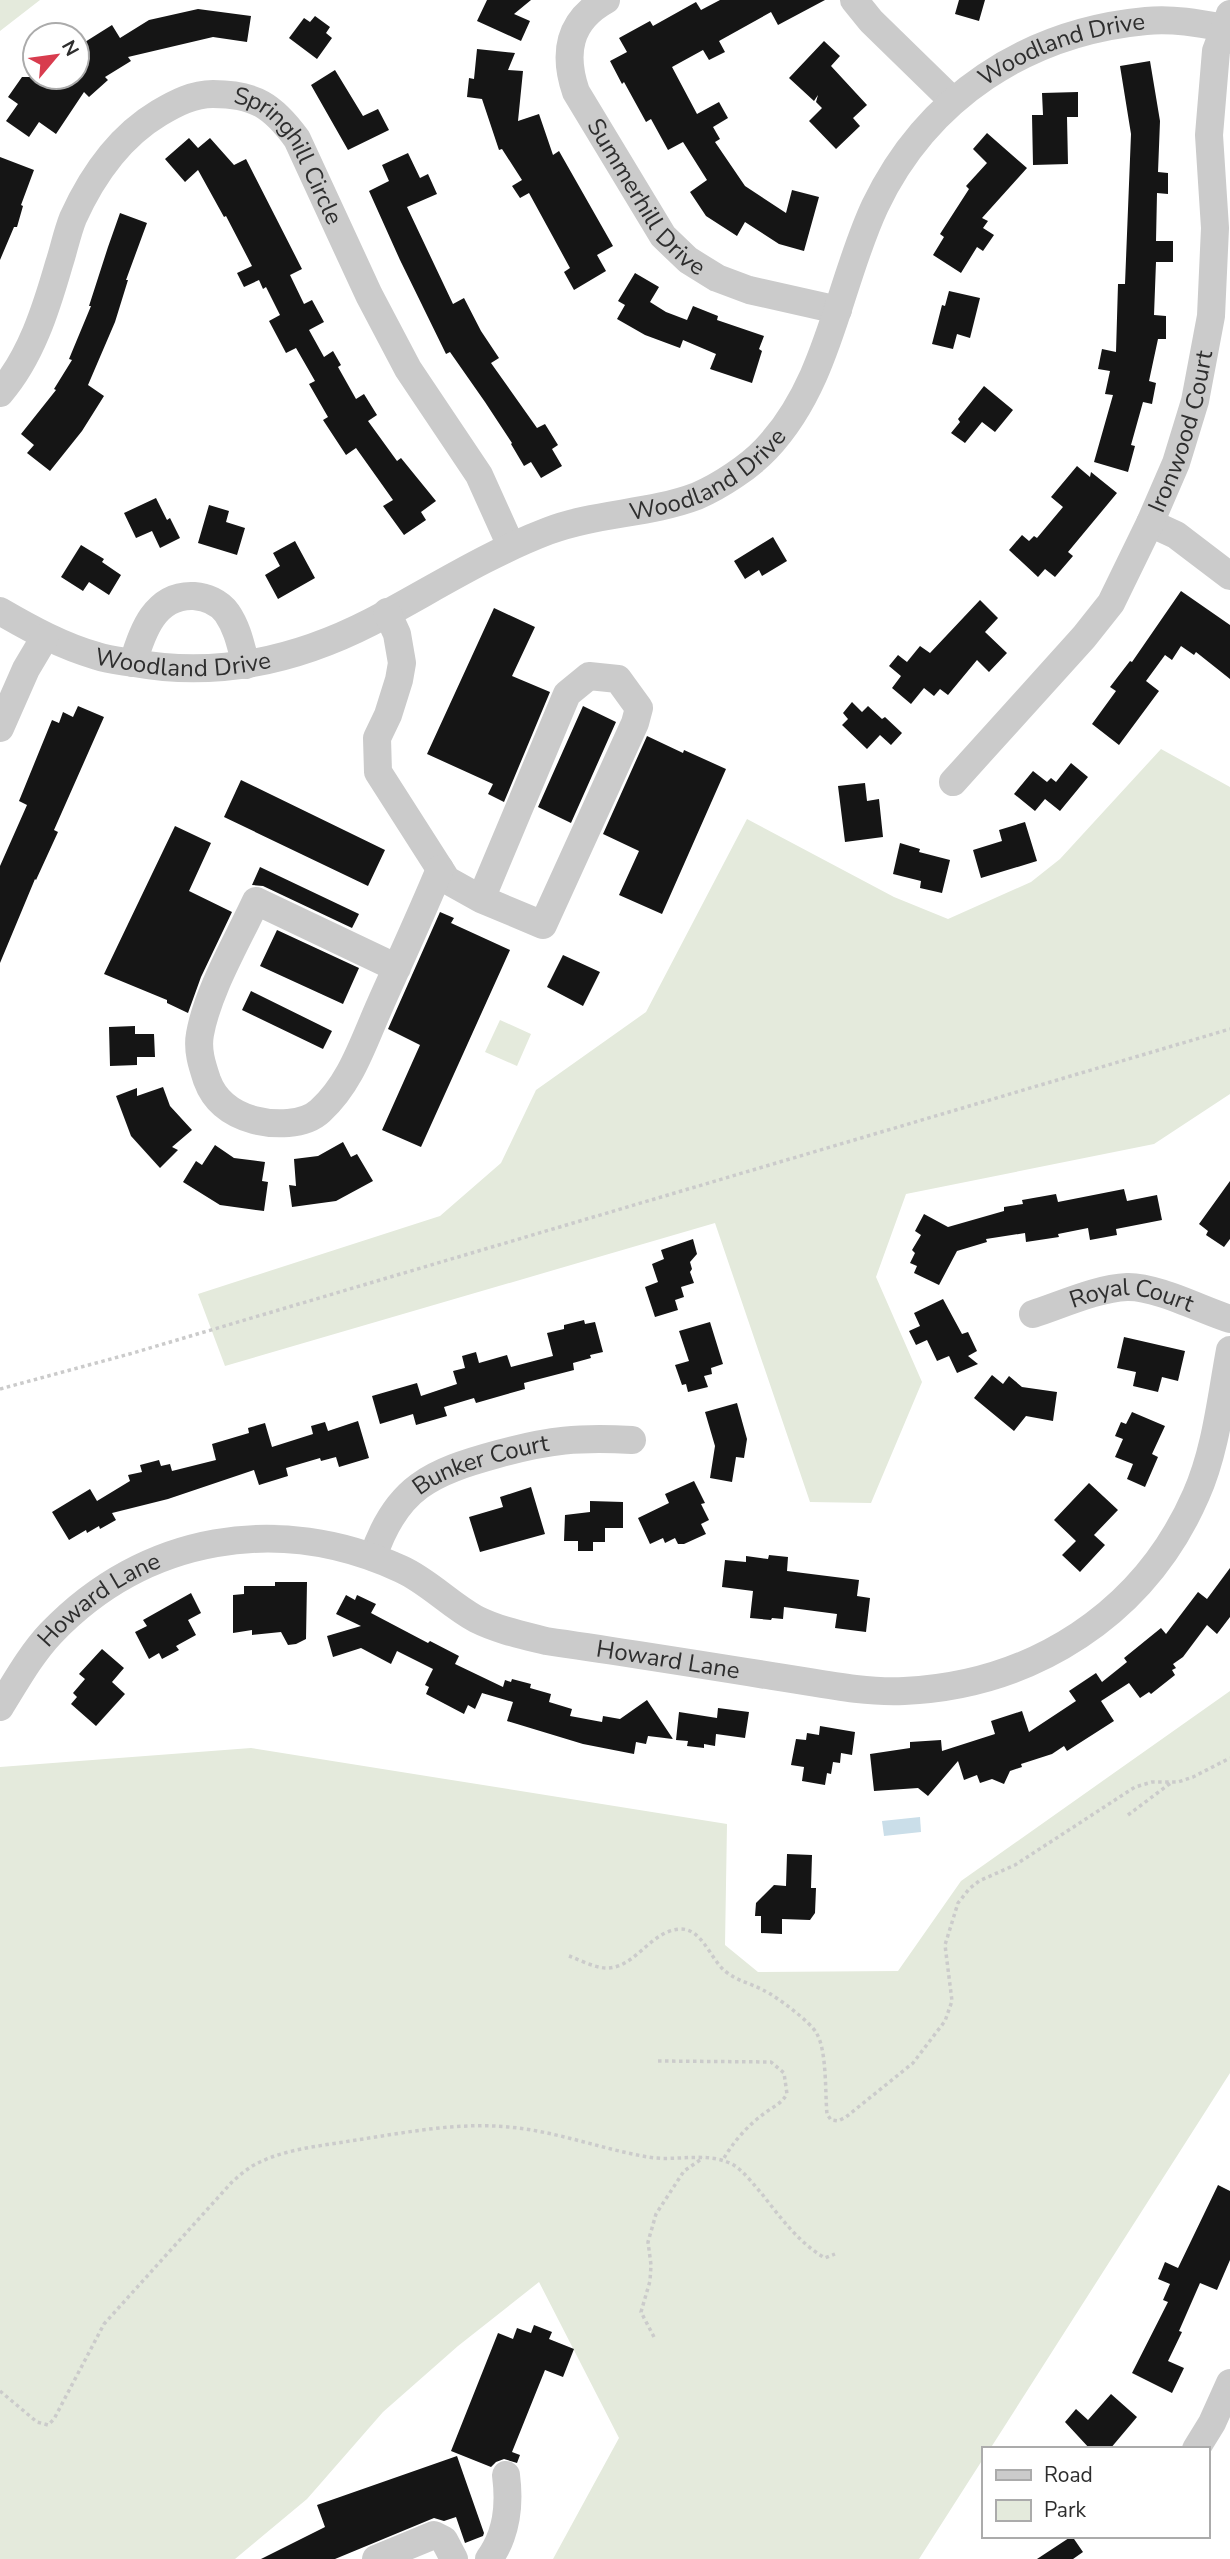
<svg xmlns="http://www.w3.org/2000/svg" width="1230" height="2559" viewBox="0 0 1230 2559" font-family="'Nunito Sans',sans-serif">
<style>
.green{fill:#e4eadc}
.water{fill:#cadee9}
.building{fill:#151515}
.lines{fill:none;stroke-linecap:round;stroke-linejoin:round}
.path{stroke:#cbcbcb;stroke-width:3.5;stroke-dasharray:3.5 3.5;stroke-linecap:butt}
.minor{stroke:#cbcbcb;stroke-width:28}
.labels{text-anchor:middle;stroke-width:7;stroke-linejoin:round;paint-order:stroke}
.street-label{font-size:24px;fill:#2e2e2e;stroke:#fff}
</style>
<rect width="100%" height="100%" fill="#fff"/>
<path class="green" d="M 0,0 L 40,0 L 0,31 Z
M 1161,749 L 1230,787 L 1230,1094 L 1154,1144 L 906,1194 L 876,1277 L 922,1382 L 871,1503 L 810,1502 L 715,1223 L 225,1366 L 198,1294 L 440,1216 L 501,1163 L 536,1090 L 646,1012 L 747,819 L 894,897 L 948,919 L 1031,882 L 1060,859 Z
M 500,1020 L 531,1034 L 517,1066 L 485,1052 Z
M 1230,1691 L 1230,2073 L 990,2449 L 983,2449 L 983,2459 L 919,2559 L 553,2559 L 619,2438 L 539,2282 L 458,2346 L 383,2412 L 307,2499 L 235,2559 L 0,2559 L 0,1767 L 251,1748 L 727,1824 L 725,1945 L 758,1972 L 898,1971 L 961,1881 Z"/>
<path class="water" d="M 920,1817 L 921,1832 L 884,1836 L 882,1821 Z"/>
<path class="building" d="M 487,0 L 531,0 L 514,14 L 530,21 L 521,41 L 477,21 Z
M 720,0 L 825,0 L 778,25 L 771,12 L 719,41 L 725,52 L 709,60 L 703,50 L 672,67 L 697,114 L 719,102 L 728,118 L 713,127 L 720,139 L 715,142 L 745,186 L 786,213 L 792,190 L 819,197 L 804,251 L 779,244 L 745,222 L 737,236 L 706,216 L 690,192 L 707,180 L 683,142 L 668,150 L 651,119 L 646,122 L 624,82 L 622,84 L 610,61 L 627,52 L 619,38 L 650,21 L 653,26 L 696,2 L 701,10 Z
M 959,0 L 985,0 L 979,21 L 955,14 Z
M 198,9 L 251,16 L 247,42 L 213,37 L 128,57 L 131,61 L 105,77 L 108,80 L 89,97 L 84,92 L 56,134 L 39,122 L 29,137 L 6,121 L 18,104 L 8,97 L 22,77 L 77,77 L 77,47 L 112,25 L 120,38 L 149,20 Z
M 315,16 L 330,27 L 326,33 L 332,38 L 317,59 L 289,38 L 304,18 L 310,22 Z
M 824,41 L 840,56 L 831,66 L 867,105 L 853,118 L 860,126 L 836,149 L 809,121 L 822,108 L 816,102 L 818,95 L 814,101 L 789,78 Z
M 477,49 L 515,53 L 508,70 L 523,71 L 518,121 L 539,114 L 553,155 L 559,151 L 613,246 L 597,255 L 606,271 L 574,290 L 564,272 L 570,268 L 529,193 L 520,198 L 512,186 L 522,180 L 502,149 L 499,150 L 482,99 L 467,97 L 469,78 L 474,79 Z
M 1150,61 L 1160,121 L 1158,172 L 1168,173 L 1168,194 L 1157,193 L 1156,241 L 1173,241 L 1173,262 L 1156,262 L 1154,315 L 1166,316 L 1166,339 L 1158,339 L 1149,381 L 1156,383 L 1152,404 L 1143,402 L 1131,445 L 1135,446 L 1128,472 L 1094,462 L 1113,395 L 1105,394 L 1110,371 L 1098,369 L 1102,349 L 1116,352 L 1118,284 L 1125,284 L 1131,134 L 1120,66 Z
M 335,70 L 363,116 L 378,109 L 389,130 L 348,150 L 311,85 Z
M 1078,92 L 1078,117 L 1067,117 L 1068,164 L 1033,165 L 1032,115 L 1043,115 L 1042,93 Z
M 987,133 L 1027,168 L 982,218 L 988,221 L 983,228 L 994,235 L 983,251 L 977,247 L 961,273 L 933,255 L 944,237 L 940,234 L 969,189 L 966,186 L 987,163 L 973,149 Z
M 189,138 L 198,148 L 210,138 L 234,165 L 246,159 L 302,269 L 290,275 L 304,304 L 312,300 L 324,322 L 309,330 L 324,357 L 333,351 L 341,365 L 338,367 L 356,399 L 364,394 L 377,415 L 368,421 L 397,461 L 401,458 L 436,501 L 421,512 L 426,520 L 404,535 L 383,506 L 393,500 L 356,448 L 346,455 L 323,420 L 328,417 L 309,384 L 315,381 L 296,348 L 286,353 L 269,321 L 280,315 L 266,287 L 263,289 L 259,280 L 244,287 L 237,273 L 252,266 L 226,216 L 224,217 L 198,170 L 185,182 L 165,159 Z
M 408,153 L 420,178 L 428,174 L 437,194 L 407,207 L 453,304 L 464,298 L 481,331 L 499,358 L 491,363 L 537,428 L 545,424 L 558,445 L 552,449 L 562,466 L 541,478 L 531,462 L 524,466 L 511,444 L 512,443 L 485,402 L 450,352 L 446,354 L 400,260 L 369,191 L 389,181 L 382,165 Z
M 0,157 L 34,170 L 21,205 L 23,206 L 17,227 L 14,227 L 0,260 Z
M 120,213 L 147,223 L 126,280 L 128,280 L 115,322 L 88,385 L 104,396 L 82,431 L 50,471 L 27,453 L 34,445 L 21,434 L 56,390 L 54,389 L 72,360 L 69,359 L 91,306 L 89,306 L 108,247 Z
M 635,273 L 659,287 L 650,302 L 666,312 L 687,320 L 693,306 L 718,316 L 717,320 L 764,336 L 759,349 L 762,351 L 752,383 L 710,369 L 716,354 L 683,340 L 680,348 L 645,335 L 617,319 L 625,305 L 618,301 Z
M 949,291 L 980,298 L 970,338 L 957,334 L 953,349 L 932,344 L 942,305 L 945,306 Z
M 984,386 L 1013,410 L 995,432 L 982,422 L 965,443 L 951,433 L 960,422 L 958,419 Z
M 1077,466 L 1090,477 L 1091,472 L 1117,493 L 1068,552 L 1073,556 L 1055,577 L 1045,569 L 1038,577 L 1009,550 L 1022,535 L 1029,541 L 1034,536 L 1037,538 L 1063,507 L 1051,497 Z
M 156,498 L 167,520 L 170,518 L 180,538 L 160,548 L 152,531 L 136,538 L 124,513 Z
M 209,505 L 229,511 L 226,522 L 245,528 L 237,555 L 198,543 Z
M 773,537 L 787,561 L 762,576 L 759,570 L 745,579 L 734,561 Z
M 295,541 L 315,578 L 278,599 L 265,575 L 280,566 L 273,553 Z
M 81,545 L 104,559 L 102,562 L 121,575 L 109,595 L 89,582 L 83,591 L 61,577 Z
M 1181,591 L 1230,625 L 1230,679 L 1196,652 L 1194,655 L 1181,646 L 1172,660 L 1165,655 L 1146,681 L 1159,691 L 1119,745 L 1092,724 L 1116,691 L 1110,687 L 1130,661 L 1132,662 Z
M 980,600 L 998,618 L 985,632 L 1007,653 L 989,672 L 977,660 L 948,695 L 940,689 L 934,696 L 924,688 L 911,704 L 892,688 L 901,676 L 889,666 L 898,655 L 907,662 L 920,646 L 930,653 Z
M 494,608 L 535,627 L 512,676 L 550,692 L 504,802 L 488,794 L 493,784 L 427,754 Z
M 852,702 L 862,712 L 868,706 L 882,719 L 885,717 L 902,733 L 891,745 L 880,735 L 867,749 L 842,725 L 848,719 L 843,713 Z
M 78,706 L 104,717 L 54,830 L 58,832 L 36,880 L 35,879 L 0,963 L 0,866 L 27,805 L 19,801 L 52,720 L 59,723 L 63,712 L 73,717 Z
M 583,706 L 616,722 L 571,823 L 538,807 Z
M 647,736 L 683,753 L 684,750 L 726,769 L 662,914 L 619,895 L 639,851 L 603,834 Z
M 1071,763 L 1088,777 L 1060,811 L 1045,799 L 1035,811 L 1014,794 L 1033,771 L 1047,782 L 1051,778 L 1056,782 Z
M 241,780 L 385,850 L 368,886 L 224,817 Z
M 865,783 L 867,801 L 879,799 L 883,837 L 845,842 L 838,786 Z
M 1025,822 L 1037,861 L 981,878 L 973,850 L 1002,841 L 999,830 Z
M 175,826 L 211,843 L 189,891 L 232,912 L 201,977 L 188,1013 L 167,1003 L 167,1000 L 104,974 Z
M 900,843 L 920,849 L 919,852 L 950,860 L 942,893 L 920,888 L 921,881 L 893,874 Z
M 260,867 L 359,914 L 352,928 L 263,886 L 252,885 Z
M 440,912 L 454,918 L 451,923 L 510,950 L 421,1147 L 382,1130 L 420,1045 L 388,1029 Z
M 277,930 L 359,968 L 343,1004 L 260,966 Z
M 563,955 L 600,972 L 583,1006 L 547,987 Z
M 251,991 L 332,1031 L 323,1049 L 242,1010 Z
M 135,1026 L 135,1034 L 154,1034 L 155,1057 L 137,1057 L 137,1065 L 110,1066 L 109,1027 Z
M 163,1087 L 170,1106 L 192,1130 L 172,1147 L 178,1150 L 160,1168 L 131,1136 L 116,1096 L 137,1088 L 137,1096 Z
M 343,1142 L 351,1157 L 357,1154 L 373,1181 L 336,1201 L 292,1207 L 289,1185 L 296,1186 L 294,1159 L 318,1156 Z
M 215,1145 L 234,1158 L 265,1162 L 262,1181 L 268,1182 L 264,1211 L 220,1205 L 183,1182 L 196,1161 L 202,1165 Z
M 1230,1181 L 1230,1239 L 1224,1247 L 1206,1235 L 1208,1231 L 1199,1224 Z
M 1124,1189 L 1127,1201 L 1157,1195 L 1162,1220 L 1116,1229 L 1117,1235 L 1090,1240 L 1088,1228 L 1058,1234 L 1059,1237 L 1026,1242 L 1025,1233 L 986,1239 L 987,1242 L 957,1251 L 939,1285 L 914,1273 L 917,1266 L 910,1263 L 915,1253 L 912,1250 L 921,1235 L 915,1231 L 924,1214 L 948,1227 L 1004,1211 L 1004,1207 L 1023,1204 L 1022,1200 L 1056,1194 L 1058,1202 Z
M 693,1239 L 697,1254 L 690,1262 L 692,1269 L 690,1272 L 694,1283 L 681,1287 L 684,1297 L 675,1300 L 678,1310 L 655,1317 L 645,1287 L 658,1282 L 652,1264 L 664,1259 L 661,1250 Z
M 943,1299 L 962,1334 L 968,1332 L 977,1351 L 968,1356 L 978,1364 L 957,1373 L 949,1356 L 937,1361 L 927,1340 L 916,1345 L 909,1331 L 920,1326 L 914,1313 Z
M 584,1320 L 585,1324 L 595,1322 L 603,1352 L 590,1355 L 591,1358 L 573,1363 L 574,1370 L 524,1383 L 525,1389 L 476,1403 L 474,1398 L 444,1407 L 447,1416 L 416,1425 L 413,1414 L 380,1424 L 372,1396 L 417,1383 L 421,1396 L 457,1384 L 453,1371 L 465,1368 L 462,1356 L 476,1352 L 479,1363 L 507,1355 L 511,1367 L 553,1356 L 547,1333 L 564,1329 L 564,1325 Z
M 710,1322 L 723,1364 L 711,1368 L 712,1374 L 704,1376 L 708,1387 L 688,1392 L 686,1384 L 682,1385 L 675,1365 L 689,1361 L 679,1331 Z
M 1124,1337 L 1185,1351 L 1178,1381 L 1162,1377 L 1158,1392 L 1133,1386 L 1136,1372 L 1117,1368 Z
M 992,1375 L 1003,1384 L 1009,1376 L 1022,1387 L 1057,1392 L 1053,1421 L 1026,1416 L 1014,1431 L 974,1398 Z
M 737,1403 L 747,1439 L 744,1458 L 736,1457 L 732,1482 L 710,1478 L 715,1446 L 705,1412 Z
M 1132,1412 L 1165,1426 L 1152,1454 L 1158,1457 L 1145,1487 L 1127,1479 L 1133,1464 L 1115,1457 L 1123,1439 L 1115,1436 L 1121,1422 L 1126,1424 Z
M 358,1421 L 369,1458 L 339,1467 L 336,1457 L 321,1461 L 320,1458 L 286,1468 L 288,1476 L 259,1485 L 254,1470 L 168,1499 L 112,1513 L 116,1520 L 100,1529 L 99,1526 L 87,1533 L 86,1530 L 69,1540 L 52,1512 L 90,1489 L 97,1501 L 130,1481 L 128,1475 L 142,1472 L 140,1465 L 159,1460 L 161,1466 L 170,1464 L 172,1471 L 216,1460 L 212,1444 L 249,1433 L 248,1428 L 265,1423 L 272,1447 L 313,1434 L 311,1426 L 325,1422 L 328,1431 Z
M 694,1481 L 705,1503 L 701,1504 L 709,1520 L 701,1524 L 706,1534 L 684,1544 L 678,1544 L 675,1538 L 665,1543 L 663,1538 L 650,1544 L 638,1518 L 669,1503 L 665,1494 Z
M 1089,1483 L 1118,1510 L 1094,1535 L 1105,1545 L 1080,1572 L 1062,1555 L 1076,1541 L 1054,1520 Z
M 531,1487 L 545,1534 L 480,1552 L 469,1517 L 503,1507 L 500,1497 Z
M 590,1501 L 623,1502 L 623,1528 L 605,1528 L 605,1542 L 593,1542 L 593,1551 L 578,1551 L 578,1541 L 564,1541 L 565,1515 L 590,1512 Z
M 769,1555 L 788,1557 L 787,1571 L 859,1580 L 857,1596 L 870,1598 L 866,1632 L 835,1628 L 837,1614 L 784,1607 L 783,1619 L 772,1618 L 771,1620 L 750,1618 L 753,1591 L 722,1587 L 725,1560 L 746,1562 L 746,1556 L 768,1559 Z
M 1230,1568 L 1230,1617 L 1217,1634 L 1207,1625 L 1183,1657 L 1173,1664 L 1176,1668 L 1172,1670 L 1175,1675 L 1151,1694 L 1149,1692 L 1140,1698 L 1129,1683 L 1101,1701 L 1114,1721 L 1067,1751 L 1064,1746 L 1052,1754 L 1021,1764 L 1022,1767 L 1010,1771 L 1004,1784 L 992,1779 L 980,1783 L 977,1775 L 964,1780 L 958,1761 L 928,1796 L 918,1788 L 874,1791 L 870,1754 L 910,1748 L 910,1742 L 941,1740 L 942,1751 L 995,1734 L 991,1721 L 1022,1711 L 1029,1732 L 1076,1701 L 1069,1691 L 1096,1673 L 1102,1682 L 1127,1662 L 1124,1658 L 1161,1628 L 1166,1634 L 1198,1592 L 1207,1599 Z
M 275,1582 L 307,1582 L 306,1639 L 296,1644 L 288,1645 L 281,1632 L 252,1635 L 252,1630 L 233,1633 L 233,1595 L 244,1594 L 244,1586 L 275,1586 Z
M 191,1593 L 201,1613 L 188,1620 L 196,1635 L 176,1646 L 179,1650 L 162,1659 L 159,1653 L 149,1659 L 135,1632 L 147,1626 L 143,1620 Z
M 346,1595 L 355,1600 L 357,1595 L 376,1604 L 371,1613 L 428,1643 L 430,1641 L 459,1656 L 455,1664 L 503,1687 L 505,1680 L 511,1682 L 512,1679 L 531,1684 L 530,1688 L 551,1694 L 549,1702 L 572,1709 L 570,1716 L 602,1722 L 603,1716 L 620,1719 L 647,1700 L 673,1739 L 648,1736 L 646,1744 L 636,1742 L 634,1754 L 583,1744 L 507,1721 L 513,1702 L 482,1693 L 475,1709 L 468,1705 L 464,1714 L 426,1694 L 429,1687 L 425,1685 L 433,1669 L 397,1651 L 391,1664 L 361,1648 L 333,1657 L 327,1636 L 361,1626 L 336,1614 Z
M 102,1649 L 124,1668 L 112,1682 L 125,1694 L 96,1726 L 71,1704 L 77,1697 L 73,1693 L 85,1679 L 79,1674 Z
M 718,1708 L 749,1712 L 745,1738 L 716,1734 L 715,1746 L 704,1744 L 704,1748 L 687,1746 L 688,1741 L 676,1740 L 679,1712 L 717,1718 Z
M 820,1726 L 855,1732 L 852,1755 L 841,1753 L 840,1763 L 833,1762 L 831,1774 L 827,1773 L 825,1785 L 802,1781 L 804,1767 L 791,1765 L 796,1739 L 806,1740 L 807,1733 L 819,1735 Z
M 787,1854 L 812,1855 L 811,1888 L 816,1888 L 815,1913 L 810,1920 L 782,1919 L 782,1934 L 761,1933 L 761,1916 L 755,1916 L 756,1903 L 774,1885 L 786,1886 Z
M 1218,2185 L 1230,2191 L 1230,2260 L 1217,2290 L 1200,2283 L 1179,2331 L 1182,2332 L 1168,2361 L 1184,2368 L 1172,2393 L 1132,2373 L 1168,2302 L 1163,2300 L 1170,2284 L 1158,2279 L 1165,2262 L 1178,2268 Z
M 534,2325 L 552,2332 L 549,2339 L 574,2349 L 563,2377 L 545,2370 L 512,2452 L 520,2455 L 517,2463 L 504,2459 L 496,2462 L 491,2467 L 451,2451 L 498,2333 L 513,2339 L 517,2328 L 531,2333 Z
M 1111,2394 L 1137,2417 L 1110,2449 L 1090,2449 L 1065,2422 L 1076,2409 L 1088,2420 Z
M 457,2456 L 484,2533 L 483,2536 L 465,2543 L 456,2517 L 444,2521 L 434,2518 L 335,2559 L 261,2559 L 325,2527 L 317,2505 Z
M 1072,2536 L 1083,2552 L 1073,2559 L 1037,2559 Z"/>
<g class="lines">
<path class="path" d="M 0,1389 L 133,1353 L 1230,1029
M 1128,1815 L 1172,1782
M 569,1956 C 580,1960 593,1967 605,1968 C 636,1969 649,1931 680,1929 C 702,1928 711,1960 725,1971 C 737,1981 750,1983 763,1990 C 776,1996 811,2022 817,2034 C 827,2052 825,2093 827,2114 L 831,2120 L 838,2121 L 846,2117 L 913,2063 L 945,2021 L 952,2001 L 945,1945 L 958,1903 L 969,1889 L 979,1881 L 1015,1865 L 1135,1787 L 1152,1782 L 1178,1782 L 1193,1777 L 1230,1758
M 658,2061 L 771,2062 L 784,2073 L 787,2094 C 781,2104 774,2106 765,2113 C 749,2124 732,2143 723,2160
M 654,2337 L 641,2312 L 650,2281 L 651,2265 L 648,2242 L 656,2214 L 684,2171 L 703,2158
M 0,2391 L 37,2422 L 48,2425 L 54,2419 L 104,2324 L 232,2182 C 240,2175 249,2167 258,2163 C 286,2149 320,2146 350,2141 C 403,2133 455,2122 508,2127 C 556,2131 601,2149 648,2157 C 676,2162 705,2151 732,2164 C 744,2171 753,2184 762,2194 C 780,2217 799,2243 825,2258 L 835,2254"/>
<g class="minor">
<path id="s1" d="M 606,0 C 568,21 563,54 576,92 L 663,236 L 688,260 L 717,278 L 749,290 L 838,310"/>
<path d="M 854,0 L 871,21 L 953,101"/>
<path id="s2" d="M 0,393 C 31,357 46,309 59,264 C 64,249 67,233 73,218 C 92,176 119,137 159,113 C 176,103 193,94 213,94 C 255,94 273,106 297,139 L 369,295 L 408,369 L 479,475 L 511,546"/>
<path d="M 1150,523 L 1176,535 L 1230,576"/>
<path id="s3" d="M 0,611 C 31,629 62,646 97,656 C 109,660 122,661 134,663 C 217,678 297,660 371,622 C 430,591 485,555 548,531 C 595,513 650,514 697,496 C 720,486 749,467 766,449 C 829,383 838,285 875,206 C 927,97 1027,32 1146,21 C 1174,18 1203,24 1230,29"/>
<path d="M 387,612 L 397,634 L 402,663 L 399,680 L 388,715 L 377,738 L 378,772 L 447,880 L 481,899 L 543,925 L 635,723 L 639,708 L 618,679 L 589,676 L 567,694 L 481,899"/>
<path d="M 133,663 C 142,632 155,594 194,596 C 206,597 219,602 227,613 C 238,629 241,647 246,665"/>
<path d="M 0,728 L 26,669 L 45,637"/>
<path id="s4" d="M 953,782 L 1084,637 L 1111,603 L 1150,523 L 1176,463 L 1195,401 L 1211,316 L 1215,228 L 1209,135 L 1216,51 L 1230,14"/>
<path d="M 397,968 L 256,901 C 237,942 208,990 200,1034 C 197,1050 202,1065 207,1080 C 215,1102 232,1114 254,1120 C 273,1125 304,1126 320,1111 C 351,1083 363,1043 380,1005 C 400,960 421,915 440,869"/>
<path id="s5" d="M 1033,1314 C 1061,1305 1098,1288 1127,1287 C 1155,1286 1202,1310 1230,1319"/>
<path id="s6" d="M 373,1557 C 396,1487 432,1472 498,1454 C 549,1440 579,1437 632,1440"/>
<path id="s7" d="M 0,1707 C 15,1683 31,1654 51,1633 C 145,1535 279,1513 401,1569 C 428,1581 450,1605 476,1619 C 498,1630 522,1635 546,1641 C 622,1652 697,1664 772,1676 C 815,1682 860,1693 904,1691 C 1033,1685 1144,1614 1196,1495 C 1216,1450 1221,1398 1230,1350"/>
<path d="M 1196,2449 L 1212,2423 L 1230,2383"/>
<path d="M 376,2559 L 434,2535 L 444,2540 L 454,2559"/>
<path d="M 489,2559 C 507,2534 510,2506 506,2475"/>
</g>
</g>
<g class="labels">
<g class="street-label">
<text dy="8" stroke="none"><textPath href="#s3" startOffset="1349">Woodland Drive</textPath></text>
<text dy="8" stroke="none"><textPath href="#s2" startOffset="494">Springhill Circle</textPath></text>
<text dy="8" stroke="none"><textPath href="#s1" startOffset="234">Summerhill Drive</textPath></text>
<text dy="8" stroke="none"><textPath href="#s4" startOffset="425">Ironwood Court</textPath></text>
<text dy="8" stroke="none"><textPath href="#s3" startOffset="761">Woodland Drive</textPath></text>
<text dy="8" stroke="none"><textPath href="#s3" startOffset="194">Woodland Drive</textPath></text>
<text dy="8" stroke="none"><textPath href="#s5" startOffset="103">Royal Court</textPath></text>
<text dy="8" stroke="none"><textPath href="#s6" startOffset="152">Bunker Court</textPath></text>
<text dy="8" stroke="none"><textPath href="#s7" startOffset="149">Howard Lane</textPath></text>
<text dy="8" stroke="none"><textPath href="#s7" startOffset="758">Howard Lane</textPath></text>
</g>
</g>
<rect x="982" y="2447" width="228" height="91" fill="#ffffff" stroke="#ababab" stroke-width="2"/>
<rect x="996" y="2470" width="35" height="10" fill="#cbcbcb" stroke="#ababab" stroke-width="2"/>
<text x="1044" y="2482" font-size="21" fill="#2e2e2e">Road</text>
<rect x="996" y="2500" width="35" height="21" fill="#e4eadc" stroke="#ababab" stroke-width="2"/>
<text x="1044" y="2517" font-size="21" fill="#2e2e2e">Park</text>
<g transform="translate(56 56) rotate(61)"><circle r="33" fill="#ffffff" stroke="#ababab" stroke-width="2"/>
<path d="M0-5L12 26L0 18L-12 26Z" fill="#d83c4e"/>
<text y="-10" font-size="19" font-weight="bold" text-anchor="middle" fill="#2e2e2e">N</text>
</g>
</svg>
